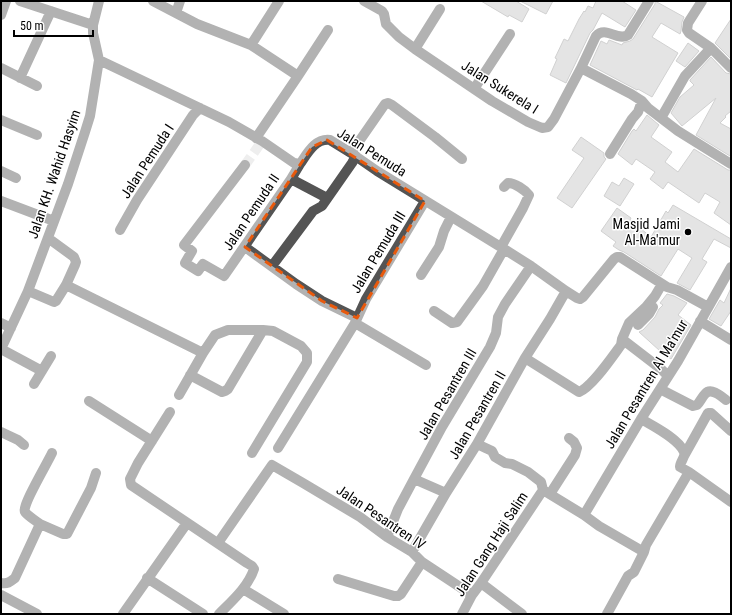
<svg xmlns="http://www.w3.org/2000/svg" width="732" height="615" viewBox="0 0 732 615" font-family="'Roboto Condensed',sans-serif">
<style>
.building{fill:#c4c4c4;stroke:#989898}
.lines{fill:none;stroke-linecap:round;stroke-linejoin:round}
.minor-tunnel{stroke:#d9d9d9;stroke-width:10;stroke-dasharray:10 5;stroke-linecap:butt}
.minor{stroke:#545454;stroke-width:10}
.marked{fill:none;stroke:#e8590c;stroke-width:3;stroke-dasharray:8 5;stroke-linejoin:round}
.poi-dot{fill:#000;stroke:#fff;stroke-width:1.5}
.labels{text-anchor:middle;stroke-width:3;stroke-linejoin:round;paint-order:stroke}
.street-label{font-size:14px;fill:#000;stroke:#fff}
.poi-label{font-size:14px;fill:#000;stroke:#fff;text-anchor:end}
</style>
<rect width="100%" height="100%" fill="#fff"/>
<path class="building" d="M 481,1 L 516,1 L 529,9 L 522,22 L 509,15 L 508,17 Z
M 520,1 L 553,1 L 546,14 Z
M 596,1 L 622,1 L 636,10 L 625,27 L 602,13 L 593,30 L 590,33 L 566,83 L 550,75 L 557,59 L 555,58 L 564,39 L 568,41 L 579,19 L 584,11 L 585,12 L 588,6 L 593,8 Z
M 655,1 L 684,17 L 682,22 L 681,31 L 680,34 L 661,23 L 652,37 L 678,53 L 652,97 L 638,89 L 637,90 L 590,65 L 601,41 L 607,44 L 609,40 L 622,45 L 623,43 L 630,41 L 633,39 L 655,4 Z
M 731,19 L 731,59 L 715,43 Z
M 688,43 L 699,51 L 685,67 L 676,61 Z
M 711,57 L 726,73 L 731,74 L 731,111 L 725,116 L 726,117 L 720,123 L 731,129 L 731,154 L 730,156 L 696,135 L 716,98 L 682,126 L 671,113 L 680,97 L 694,85 L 690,81 L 690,80 Z
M 647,115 L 659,125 L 651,137 L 672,152 L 665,162 L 678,172 L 694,149 L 728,170 L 731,170 L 731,225 L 714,213 L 720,202 L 705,193 L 699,203 L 668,182 L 663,189 L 650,179 L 655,172 L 636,159 L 632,165 L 618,154 L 632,131 L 634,129 L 636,131 Z
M 581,137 L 604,153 L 604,157 L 606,159 L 572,208 L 557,198 L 584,158 L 572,150 Z
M 624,178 L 634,184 L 620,206 L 604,196 L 612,182 L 619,186 Z
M 673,205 L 731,239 L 731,248 L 714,239 L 702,259 L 707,262 L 690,290 L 677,283 L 692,258 L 678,249 L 661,276 L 624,252 L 619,250 L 613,246 L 616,242 L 601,231 L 617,208 L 631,218 L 630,220 L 651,237 L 666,211 L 668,213 Z
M 731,288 L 731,311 L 721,326 L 709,319 L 720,300 L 724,303 Z
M 667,294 L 674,296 L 687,303 L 678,315 L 691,325 L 671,359 L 660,351 L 639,332 L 643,330 L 655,317 L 659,309 L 663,305 L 660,303 Z"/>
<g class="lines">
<path class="minor-tunnel" d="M 245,165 L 260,144"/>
<path class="minor" d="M 20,1 L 93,25
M 153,1 L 197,24 L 251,45 L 298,76
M 364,1 L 382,11 L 384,14 L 386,24 L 399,37 L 415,49 L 492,101 L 528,122 L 542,128 L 548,127 L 554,119 L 581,68 L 631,94 L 642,101 L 648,108 L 678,131 L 731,164
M 702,1 L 688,23 L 687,30 L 689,33 L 711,48 L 731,68
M 176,13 L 180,1
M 1,15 L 6,1
M 251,45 L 279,1
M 415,49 L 440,9
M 99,60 L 118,69 L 229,122 L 262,141 L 294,163 L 300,164 C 307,154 315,138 330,140 L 351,153 L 377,171 L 504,249 L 531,266 L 566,291 L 577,298 L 580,299 L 583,297 L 614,259 L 617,257 L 620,257 L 667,287 L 677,290 L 708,307
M 1,68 L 37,86
M 581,68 L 596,36 C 606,25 617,42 628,35 L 649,1
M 20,78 L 51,11
M 474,89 L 510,34
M 661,118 L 685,76 L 711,48
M 1,120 L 37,135
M 256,138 L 298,76 L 328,30
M 351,153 L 385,104 L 388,103 L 392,105 L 435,137 L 462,159
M 610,154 L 632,119 L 638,112 L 642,101
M 245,165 L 184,245 L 192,251 L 185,263 L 198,271 L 203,264 L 224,276 L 291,179 L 300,164
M 1,171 L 16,178
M 291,179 L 327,198
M 1,201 L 54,221
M 120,230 L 137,200 L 193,115 L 200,108
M 245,247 L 296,284 L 322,301 L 357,318
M 501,247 L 523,208 L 529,195 C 525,190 515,183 508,183 L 504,187
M 272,266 L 313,211 L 322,206 L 352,163 L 356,156
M 421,275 L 439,247 L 444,231 L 451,217
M 66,285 L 203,353
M 28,291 L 54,302 L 56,301 L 66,285 L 75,265 L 76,262 L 74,257 L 48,238
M 434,311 L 452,323 L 457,322 L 483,286 L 504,249
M 700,321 L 731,340
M 1,323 L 11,328
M 355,323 L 426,365
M 638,325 L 649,314 L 653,307
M 622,339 L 661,369 L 668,376
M 1,349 L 28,291 L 68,184 L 85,132 L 90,116 L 99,60 L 93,33 L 93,25 L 99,1
M 1,349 L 42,371
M 525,358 L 579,392 C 592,387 612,357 621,345 L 622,339 L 629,323 L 646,307 L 655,296 L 662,284
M 190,375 L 222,392 L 225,391 L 228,389 L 263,330
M 34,384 L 51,356
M 660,389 L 693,406 L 697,405 C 700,402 702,397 705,394 C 711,387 721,396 726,400
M 179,395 L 203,353 L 215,335 L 228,330 L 263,330 L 273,331 L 301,346 L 307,353 L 307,362 L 252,453
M 89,401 L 152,441
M 170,412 L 138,463 L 130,479 L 131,485 L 247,563 L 252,566 L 254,569 C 248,587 232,601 219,614
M 1,432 L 18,440 L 24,445
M 477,444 L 492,451 L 495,457 L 505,463 L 512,464 L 528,472 L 541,482 L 543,490 L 584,515 L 599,526 L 644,552 L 646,545 L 689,472 L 680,467 C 680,461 686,457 684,452 C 679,439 653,426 641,419
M 278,448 L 355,323 L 366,299 L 425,201
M 684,456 L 708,413 L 711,413 L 731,431
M 689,472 L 731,502
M 414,479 L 446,493
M 550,494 L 575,455 L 577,448 L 574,442 L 569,438
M 584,515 L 641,419 L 678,361 L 731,267
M 40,524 C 36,521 28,516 25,512 C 21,507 48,462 52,453
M 387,537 L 398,509 L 414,479 L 442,427 L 490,347 L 496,333 L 498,317 L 505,304 L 531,266
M 218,543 L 272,465 L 303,483 L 360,517 L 387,537 L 412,552 L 422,562 L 472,595
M 412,552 L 446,493 L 477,444 L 525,358 L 550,319 L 566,291
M 147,578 L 203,614
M 338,579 L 394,596 L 398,596 L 401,594 L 422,562
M 1,583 C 8,584 10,582 15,578 L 40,524 L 63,534 L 67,534 L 91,488 L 96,473
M 481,583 L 522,614
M 243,589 L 284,614
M 1,595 L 37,614
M 123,614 L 187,523
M 462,614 L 472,595 L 481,583 L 543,490
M 607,614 L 628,576 L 634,572 L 644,552"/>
</g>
<path d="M0 0H732V615H0ZM 327,140 L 425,201 L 357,318 L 322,301 L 245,247 L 312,147 Z" fill="#fff" fill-opacity=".55" fill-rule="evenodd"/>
<path class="marked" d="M 327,140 L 425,201 L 357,318 L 322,301 L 245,247 L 312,147 Z"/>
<circle class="poi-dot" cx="688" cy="232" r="4"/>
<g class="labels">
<g class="street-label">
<text transform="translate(500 87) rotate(32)" y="5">Jalan Sukerela I</text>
<text transform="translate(372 152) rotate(32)" y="5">Jalan Pemuda</text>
<text transform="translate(147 161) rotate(-57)" y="5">Jalan Pemuda I</text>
<text transform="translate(54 174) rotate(-71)" y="5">Jalan KH. Wahid Hasyim</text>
<text transform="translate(251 212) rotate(-56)" y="5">Jalan Pemuda II</text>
<text transform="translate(378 252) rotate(-59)" y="5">Jalan Pemuda III</text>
<text transform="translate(646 384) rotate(-59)" y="5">Jalan Pesantren Al Ma'mur</text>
<text transform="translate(447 394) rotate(-60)" y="5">Jalan Pesantren III</text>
<text transform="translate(477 415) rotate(-60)" y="5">Jalan Pesantren II</text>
<text transform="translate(381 517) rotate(34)" y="5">Jalan Pesantren IV</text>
<text transform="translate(491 544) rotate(-57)" y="5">Jalan Gang Haji Salim</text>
</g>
<g class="poi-label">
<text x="680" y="229">Masjid Jami<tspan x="680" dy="16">Al-Ma'mur</tspan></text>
</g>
</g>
<rect width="732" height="615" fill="none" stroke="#000000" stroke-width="4"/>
<path d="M14 30v6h79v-6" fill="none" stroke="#000000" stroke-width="2"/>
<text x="20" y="30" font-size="12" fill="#000000" stroke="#ffffff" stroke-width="3" paint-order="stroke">50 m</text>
</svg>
